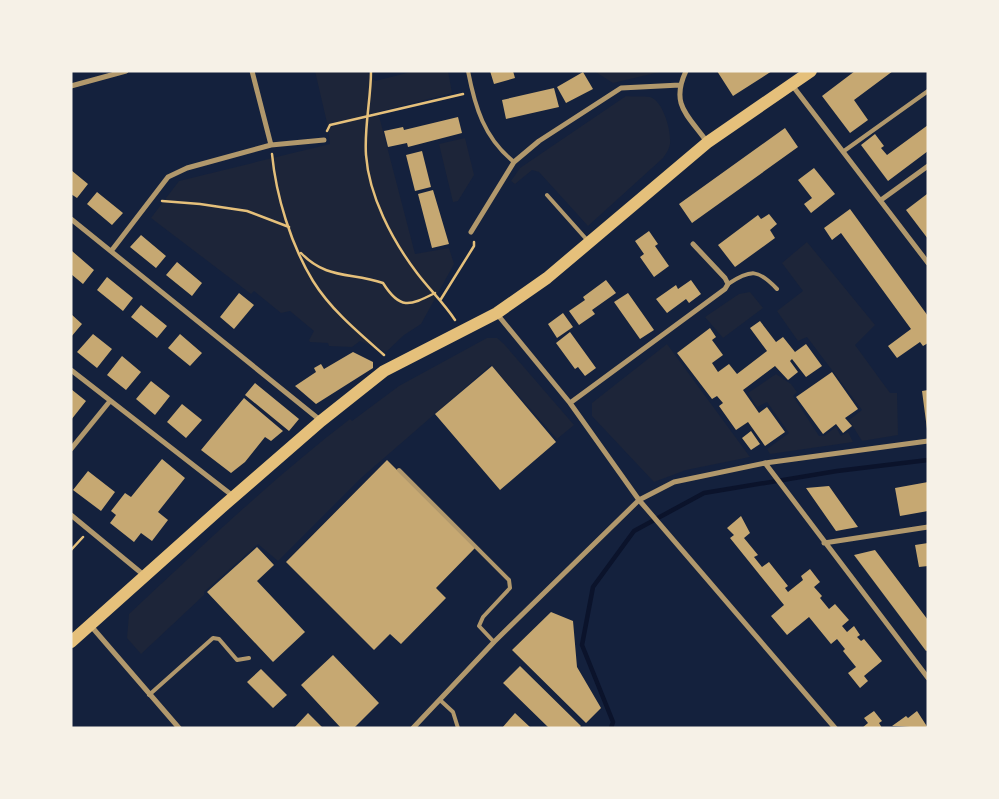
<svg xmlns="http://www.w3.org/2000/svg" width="999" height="799" viewBox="0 0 999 799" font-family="'Roboto Condensed',sans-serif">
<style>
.green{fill:#1d2539}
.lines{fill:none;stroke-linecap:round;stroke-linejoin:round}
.stream{stroke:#0b132b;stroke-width:4.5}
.building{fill:#c6a872}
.path{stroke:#e5c07b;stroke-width:2.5}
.service{stroke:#b1986c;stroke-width:4}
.minor{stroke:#b1986c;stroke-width:5}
.primary{stroke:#e5c07b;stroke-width:12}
</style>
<rect width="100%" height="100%" fill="#14213d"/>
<path class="green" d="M 315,71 L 366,71 L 375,81 L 415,71 L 448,71 L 452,93 L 378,112 L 415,254 L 449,248 L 454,264 L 421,324 L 404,335 L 386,352 L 360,341 L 352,347 L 329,346 L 328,343 L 310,342 L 309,340 L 314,331 L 290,311 L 281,313 L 254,291 L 251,294 L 151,218 L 179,181 L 330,144 L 328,127 Z
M 594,71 L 664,71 L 613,83 Z
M 626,96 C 634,97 643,96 650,97 C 663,101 670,128 670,139 C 671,147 667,152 663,158 L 588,226 L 539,172 L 532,170 L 515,184 L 511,181 L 520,168 Z
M 465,138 L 474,175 L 458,201 L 453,202 L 439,144 Z
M 807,242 L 875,325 L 855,345 L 890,393 L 897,393 L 898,435 L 862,441 L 849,420 L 862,410 L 807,337 L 798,341 L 777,311 L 803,291 L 782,263 Z
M 750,292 L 763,308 L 723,338 L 705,317 L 739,294 Z
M 487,338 L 497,338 L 504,344 L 574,425 L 557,439 L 491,365 L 361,478 L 278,561 L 258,544 L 204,592 L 204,595 L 141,654 L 127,638 L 129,614 C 201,547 272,479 350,419 L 352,421 L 399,386 Z
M 667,344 L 750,457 L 686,470 L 654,482 L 592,416 L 592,403 Z
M 776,374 L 791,384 L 797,392 L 793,396 L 819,436 L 824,436 L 836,427 L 841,436 L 848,432 L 853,442 L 770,454 L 767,449 L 789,433 L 767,402 L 757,407 L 748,393 Z"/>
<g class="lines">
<path class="stream" d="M 611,728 L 613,722 L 582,645 L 593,587 L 634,531 L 704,493 L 837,471 L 928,460"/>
</g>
<path class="building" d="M 490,71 L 513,71 L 515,78 L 494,84 Z
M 717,71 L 772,71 L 733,96 Z
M 855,71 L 893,71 L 854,100 L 868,120 L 850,133 L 822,96 Z
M 583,72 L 593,89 L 566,103 L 557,87 Z
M 554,88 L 559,107 L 506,119 L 502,100 Z
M 458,117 L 462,133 L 408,147 L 407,143 L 388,147 L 384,131 L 403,127 L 404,130 Z
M 928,125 L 928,151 L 888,181 L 861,145 L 875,134 L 884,146 L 881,148 L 887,155 Z
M 785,128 L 798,147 L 692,223 L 679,204 Z
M 422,151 L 431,187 L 415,191 L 406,155 Z
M 814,168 L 835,194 L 811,213 L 804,204 L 812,198 L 798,180 Z
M 71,170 L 88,184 L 77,198 L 71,194 Z
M 433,190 L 449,244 L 432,248 L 418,194 Z
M 97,192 L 123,213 L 112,225 L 87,204 Z
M 927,194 L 928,196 L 928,239 L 906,210 Z
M 850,209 L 928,316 L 928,343 L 923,346 L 920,342 L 897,358 L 888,346 L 911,329 L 841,233 L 832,240 L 824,228 Z
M 769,214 L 777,224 L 770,230 L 775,238 L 735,267 L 718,245 L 758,215 L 761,219 Z
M 649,231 L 658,244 L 655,246 L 669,266 L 654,277 L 640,257 L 644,254 L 635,241 Z
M 141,235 L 166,256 L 156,268 L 130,247 Z
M 72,251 L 94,270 L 83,284 L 71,274 Z
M 177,262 L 202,283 L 192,296 L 166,275 Z
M 107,277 L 133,298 L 123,311 L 97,290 Z
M 606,280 L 616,293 L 592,310 L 595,314 L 579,325 L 569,311 L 585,300 L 583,297 Z
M 691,280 L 701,294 L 689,303 L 686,299 L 667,313 L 656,299 L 676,285 L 678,289 Z
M 239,293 L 254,305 L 234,329 L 220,317 Z
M 628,293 L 654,330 L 640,339 L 614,302 Z
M 141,305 L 167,326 L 157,338 L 131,317 Z
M 563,313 L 573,327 L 557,338 L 548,324 Z
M 71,314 L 82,324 L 71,337 Z
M 760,321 L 776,342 L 783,337 L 795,352 L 806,344 L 822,366 L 806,377 L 792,359 L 790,361 L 798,372 L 788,380 L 775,366 L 743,390 L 759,413 L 767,407 L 785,432 L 765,446 L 748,422 L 736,430 L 719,406 L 723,403 L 717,396 L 712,399 L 677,353 L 710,328 L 716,337 L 712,340 L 723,355 L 712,363 L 718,372 L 729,364 L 737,374 L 767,351 L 750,328 Z
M 570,332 L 596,368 L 585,376 L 578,367 L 575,369 L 556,343 Z
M 93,334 L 112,349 L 97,368 L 77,352 Z
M 180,334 L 202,353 L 190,366 L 168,348 Z
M 353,352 L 373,362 L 373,368 L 316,404 L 295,386 L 316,372 L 314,368 L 321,364 L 324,369 Z
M 122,356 L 141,372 L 126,390 L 107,375 Z
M 492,366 L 556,442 L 500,490 L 435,414 Z
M 832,372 L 858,409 L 845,418 L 852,426 L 843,433 L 836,424 L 823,434 L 796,397 Z
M 151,381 L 170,396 L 155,415 L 136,399 Z
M 255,383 L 299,419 L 289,431 L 245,395 Z
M 71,389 L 86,401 L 71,420 Z
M 928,390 L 928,429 L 927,429 L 922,391 Z
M 244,398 L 283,431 L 271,441 L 265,437 L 245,462 L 231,473 L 201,450 Z
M 182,404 L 202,420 L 186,438 L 167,422 Z
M 751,431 L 760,444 L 751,450 L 742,438 Z
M 162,459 L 185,478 L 158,512 L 168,520 L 152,541 L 141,533 L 134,542 L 110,523 L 116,515 L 111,511 L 125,493 L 131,497 Z
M 387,460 L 475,548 L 436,588 L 446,598 L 401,644 L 390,634 L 374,650 L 286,562 Z
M 88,471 L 115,492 L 101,511 L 73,490 Z
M 928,482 L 928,511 L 900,516 L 895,488 Z
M 829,486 L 836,496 L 858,527 L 836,531 L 806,488 Z
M 741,516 L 750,533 L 744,538 L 758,555 L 754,557 L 762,567 L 769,562 L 788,586 L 785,588 L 788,592 L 803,580 L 801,576 L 810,569 L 820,582 L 814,587 L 822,596 L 820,598 L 829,609 L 835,604 L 849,620 L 842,626 L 847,632 L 854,626 L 860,635 L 857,637 L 861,641 L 864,639 L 882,661 L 864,676 L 868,681 L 860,688 L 848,673 L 856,667 L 843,651 L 845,649 L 837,639 L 831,644 L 809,617 L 787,635 L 771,616 L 784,605 L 730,538 L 734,535 L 727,528 Z
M 928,543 L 928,566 L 919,567 L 915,545 Z
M 257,547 L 274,565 L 257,581 L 305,632 L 273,662 L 207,592 Z
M 875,550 L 928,620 L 928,650 L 926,651 L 854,555 Z
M 551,612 L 573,621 L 577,667 L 601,708 L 586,723 L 512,650 Z
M 333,655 L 379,703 L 354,728 L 341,728 L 301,685 Z
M 520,666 L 581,726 L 579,728 L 549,728 L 503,683 Z
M 261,669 L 287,695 L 273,708 L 247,682 Z
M 874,711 L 882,721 L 879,723 L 882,728 L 862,728 L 868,723 L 864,718 Z
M 917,711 L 928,728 L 892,726 L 906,716 L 908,718 Z
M 308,713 L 323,728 L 294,728 Z
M 515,713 L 531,728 L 502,728 Z"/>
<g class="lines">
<path class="path" d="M 371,71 C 371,99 364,127 366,155 C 369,196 392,240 417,273 C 429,289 443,302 455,320
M 327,131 L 330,125 L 463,94
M 272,154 C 276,196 291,245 313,281 C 331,310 359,333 384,355
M 162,201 L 200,204 L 247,211 L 289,227
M 301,253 C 327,280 351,272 383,283 C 400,310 409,306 435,293
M 441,299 L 474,246 L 474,242
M 71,550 L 83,537"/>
<path class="service" d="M 468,71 C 475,107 484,138 514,162
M 844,151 L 928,91
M 547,195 L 588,241
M 728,284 C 751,269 758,269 777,289
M 399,470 L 509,580 L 510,588 L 483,617 L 479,626 L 494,642
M 149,695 L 213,638 L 219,639 L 237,660 L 249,658
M 440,700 L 453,712 L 458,728"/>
<path class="minor" d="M 252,71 L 271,145
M 686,71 C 670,105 688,115 707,142
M 792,85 L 928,263
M 71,86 L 126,71
M 881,200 L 928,166
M 71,219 L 320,420
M 471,232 L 514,162 L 539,141 L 621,88 L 680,85
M 112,250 L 168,177 L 187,168 L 271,145 L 324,140
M 497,314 L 570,403 L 639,500 L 835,728
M 71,370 L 233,496
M 570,403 L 725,289 L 728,284 L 725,278 L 693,244
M 71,449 L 110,401
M 765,463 L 928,678
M 71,515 L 145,576
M 824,543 L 928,527
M 91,626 L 179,728
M 413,728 L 494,642 L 639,500 L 674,482 L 765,463 L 928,441"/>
<path class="primary" d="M 71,642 L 222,507 L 321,421 L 384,371 L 497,313 L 547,278 L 708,142 L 811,71"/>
</g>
<rect width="999" height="799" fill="none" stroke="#f6f1e7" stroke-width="145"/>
</svg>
